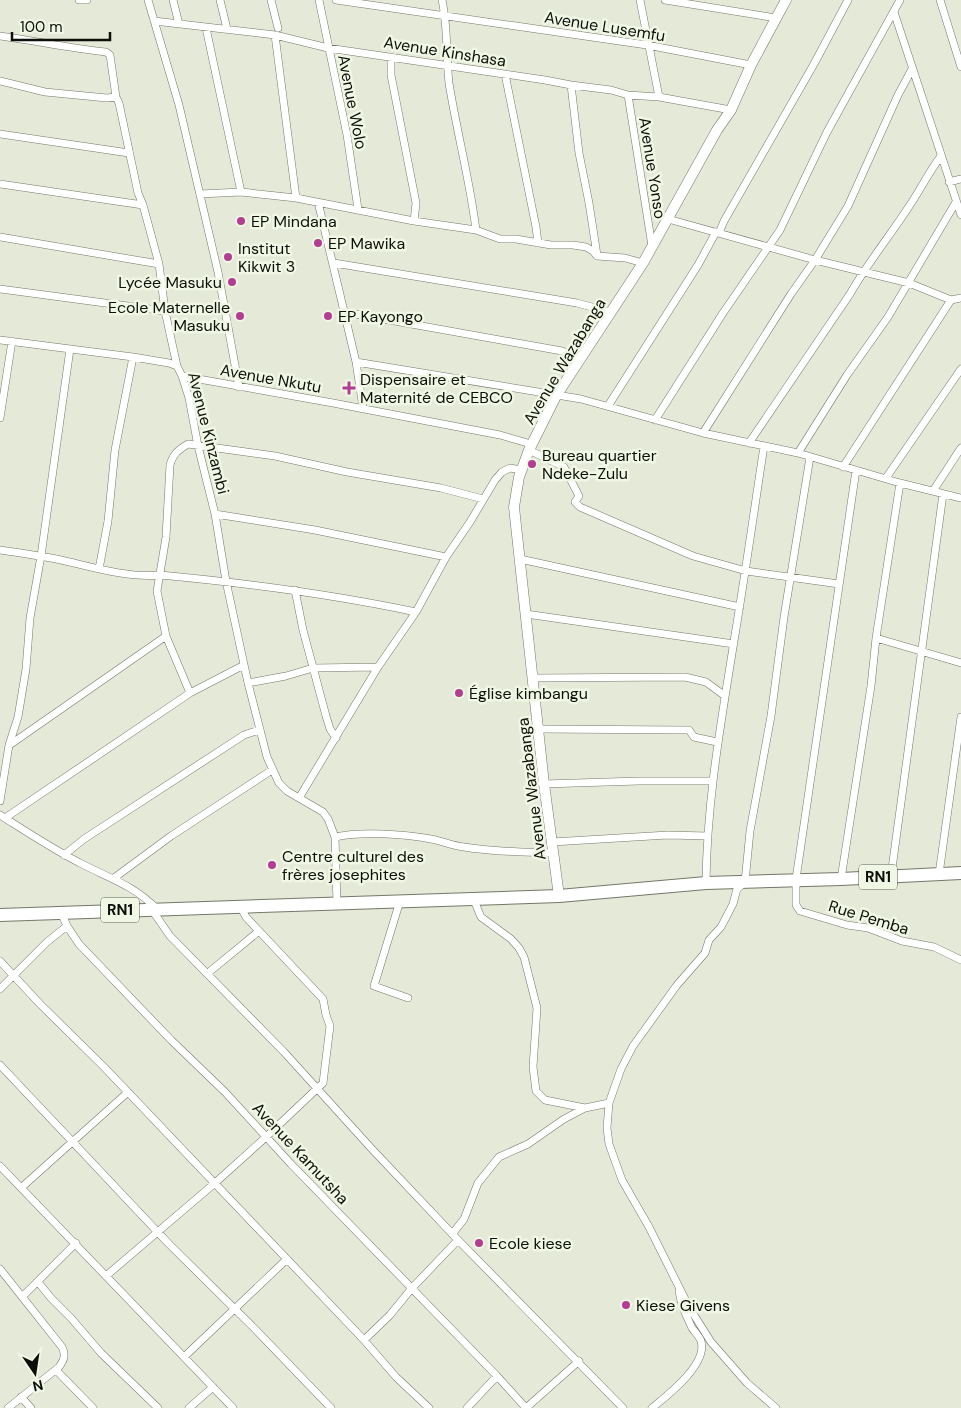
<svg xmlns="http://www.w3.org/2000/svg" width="961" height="1408" viewBox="0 0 961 1408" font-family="'DM Sans',sans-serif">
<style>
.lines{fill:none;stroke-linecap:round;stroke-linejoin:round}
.minor-casing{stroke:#747869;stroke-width:8}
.secondary-casing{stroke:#747869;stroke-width:11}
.trunk-casing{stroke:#747869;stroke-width:14}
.minor{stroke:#fff;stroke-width:7}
.secondary{stroke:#fff;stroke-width:10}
.trunk{stroke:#fff;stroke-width:12}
.poi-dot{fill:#b33d93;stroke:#f1f7e5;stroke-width:2}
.labels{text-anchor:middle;stroke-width:5;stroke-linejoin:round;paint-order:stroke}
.shield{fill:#f1f7e5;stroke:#51554b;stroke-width:1}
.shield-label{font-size:15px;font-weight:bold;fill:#0d0f09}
.street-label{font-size:16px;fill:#0d0f09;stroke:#f1f7e5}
.poi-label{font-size:16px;fill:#0d0f09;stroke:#f1f7e5;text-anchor:start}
</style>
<rect width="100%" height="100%" fill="#e4e9d8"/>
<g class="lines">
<g class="minor-casing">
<path id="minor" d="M 79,0 L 87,0
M 148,0 L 179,105 L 218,272 L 239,387
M 173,0 L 179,24
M 220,0 L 227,29
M 271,0 L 278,28
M 319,0 L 347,135 L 358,209
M 336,0 L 647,45 L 751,65
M 442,0 C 448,27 446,56 449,83 C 457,133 470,181 476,230
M 640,0 L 659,97
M 665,0 L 776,18
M 940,0 L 961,67
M 894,12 L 961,215
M 154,21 L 275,35 L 328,48 L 545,80 L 571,85 L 611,90 L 628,95 L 659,97 L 731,110
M 206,28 L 241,192
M 275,35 L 296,198
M 0,36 C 36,41 70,48 106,52 L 110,55 L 116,97 L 119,103 L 138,193 L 143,205 L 159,264 L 165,311 L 177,366 L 182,376 L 189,398 L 198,446 L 215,514 L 226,581 L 248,683 L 267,757 L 279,783 L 287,791 L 323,812 L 328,819 L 335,837 L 337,903
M 391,57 L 391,75 L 416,203 L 414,221
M 505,74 L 536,227 L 538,243
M 0,81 L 45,92 L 107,98 L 116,97
M 571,85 L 579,153 L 589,203 L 597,255
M 628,95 L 652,246
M 0,134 L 129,153
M 949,182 L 961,179
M 0,184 L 143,205
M 200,194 L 241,192 L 296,198 L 414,221 L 476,230 L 500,239 L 516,239 L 551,245 L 573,245 L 586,247 L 593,251 L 597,256 L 625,258 L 643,263
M 318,202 L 356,362 L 363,408
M 668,219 L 815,260 L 909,283 L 951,300 L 961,298
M 719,233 L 724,221 L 814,64 L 848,0
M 0,237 L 159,264
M 334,263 L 577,303 L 610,312
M 0,289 L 165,311
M 344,312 L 562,351 L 581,358
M 0,340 L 133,357 L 169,363 L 177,366
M 356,362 L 581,399 L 703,433 L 798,453 L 900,483 L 961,498
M 182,376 L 333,403 L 500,435 L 531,444
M 608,406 L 698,265 L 716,232
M 0,418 L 12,341
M 655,420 L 723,313 L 780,230 L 827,132 L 900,0
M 703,433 L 791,294 L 815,260 L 848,206 L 898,95 L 912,69
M 749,443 L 850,294 C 867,264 889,237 908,208 C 920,191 928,173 941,156
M 529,450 L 564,467 L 579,496 L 575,502 L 580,507 L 693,556 L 746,571 L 839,584
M 798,453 L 847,375 L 888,317 L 956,202
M 843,467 L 951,300
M 856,470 L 796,879 L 796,905 L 800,911 L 847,925 L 868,928 L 902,941 L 934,947 L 961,960
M 886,478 L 961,369
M 933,491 L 961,448
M 215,514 L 315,530 L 446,557
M 0,550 C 20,553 41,556 61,560 C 92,567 127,578 160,575 C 246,583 331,594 416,612
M 520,559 L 740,607
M 99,569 L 108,521 L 115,450 L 133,357
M 295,590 L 303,630 L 326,716 L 330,729 L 336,738
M 526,614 L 734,644
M 876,638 L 961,663
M 533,678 L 685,677 L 706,682 L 725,696
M 248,683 L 286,676 L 313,668 L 378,667
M 190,693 L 166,636 L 157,591 L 166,537 L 170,465 C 173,454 178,450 188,444 L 275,456 L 347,472 L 441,488 L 483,499
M 538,729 L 686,730 L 689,730 L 694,737 L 717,742
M 11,744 L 166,636
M 544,784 L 639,781 L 713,781
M 299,798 L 378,667 L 416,612 L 446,557 L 470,522 L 495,480 L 502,472 L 510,468 L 521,470
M 0,801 L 9,745 L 18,717 L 26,669 L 30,618 L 41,556 L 70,349
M 0,815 C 27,832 54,850 82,864 C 111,879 133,885 157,909
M 5,818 L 190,693 L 244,665
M 335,837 C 361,831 404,834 431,839 C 442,841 453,846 464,847 C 493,852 524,852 553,853
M 552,842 L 668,835 L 707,836
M 64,855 L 84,839 L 244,735 L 259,730
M 939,874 L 961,717
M 891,876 L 943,494
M 114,878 L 171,836 L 272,770
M 841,879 L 871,686 L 876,638 L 900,483
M 706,883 C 707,799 721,723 734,641 C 745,576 754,511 764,446
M 473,898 L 481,917 L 511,939 L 519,948 L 524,957 L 537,1008 L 533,1067 L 536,1091 L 545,1100 L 585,1108
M 400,901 L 374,986 L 408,998
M 152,910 L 170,936 L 284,1052 L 371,1148 L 458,1240 L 623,1408
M 61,912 L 67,926 L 79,944 L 171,1040 L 225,1092 L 291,1164 L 497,1376 L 526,1408
M 0,961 L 40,1004 L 104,1067 L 364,1340 L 396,1377 L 429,1408
M 208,973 L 259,931
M 0,989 L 47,942 L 67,926
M 0,1065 L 169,1244 L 254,1328 L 331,1408
M 0,1166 L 233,1408
M 22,1187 L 128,1092
M 453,1233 L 464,1219 L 478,1183 L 499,1157 L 528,1144 L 564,1119 L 585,1108 L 609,1103
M 0,1269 L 62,1347 C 66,1355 64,1360 59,1367 L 8,1408
M 106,1276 L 215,1183 L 266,1137 L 323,1083 L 330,1026 L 326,1015 L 323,999 L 259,931 L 246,917 L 240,906
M 38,1282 L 51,1298 L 71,1318 L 101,1353 L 158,1408
M 23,1296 L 76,1243
M 364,1340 L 390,1315 L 412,1288 L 458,1240
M 184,1357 L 287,1259
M 56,1370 L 93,1408
M 21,1397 L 31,1408
M 189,1408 L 213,1387
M 467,1408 L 497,1376
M 526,1408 L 579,1361
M 652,1408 C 668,1395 708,1364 701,1341 C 699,1336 695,1332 692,1328 C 686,1315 681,1305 679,1291
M 776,1408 L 747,1383 L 711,1342 L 689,1307 L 649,1227 L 622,1180 L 609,1144 L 607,1128 L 609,1103 L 621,1069 L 633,1046 L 677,985 L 705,953 L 709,940 L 721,927 L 733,904 L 737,889 L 745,882 L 750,831 L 771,716 L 784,617 L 810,457"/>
</g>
<g class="secondary-casing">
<path id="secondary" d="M 559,896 L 544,784 L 514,507 L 519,477 L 529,450 L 556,396 L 643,263 L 717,130 L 731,110 L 751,65 L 786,0"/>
</g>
<g class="trunk-casing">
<path id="trunk" d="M 0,915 L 559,896 L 706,883 L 841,879 L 961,873"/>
</g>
<use href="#minor" class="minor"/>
<use href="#secondary" class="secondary"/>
<use href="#trunk" class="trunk"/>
</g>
<g class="poi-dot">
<circle cx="241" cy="221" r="5"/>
<circle cx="318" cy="243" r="5"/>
<circle cx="228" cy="257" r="5"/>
<circle cx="232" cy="282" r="5"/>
<circle cx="240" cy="316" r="5"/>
<circle cx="328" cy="316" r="5"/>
<path d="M346.5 380.5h5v5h5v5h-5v5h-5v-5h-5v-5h5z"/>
<circle cx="532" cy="464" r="5"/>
<circle cx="459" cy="693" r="5"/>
<circle cx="272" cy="865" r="5"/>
<circle cx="479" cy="1243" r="5"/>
<circle cx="626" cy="1305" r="5"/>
</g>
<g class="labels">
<g class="shield">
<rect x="859" y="864.5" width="38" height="25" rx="4"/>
<rect x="101" y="897.5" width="38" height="25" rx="4"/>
</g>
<g class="shield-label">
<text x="878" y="882">RN1</text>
<text x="120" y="915">RN1</text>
</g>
<g class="street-label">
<text transform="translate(605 26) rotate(9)" y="6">Avenue Lusemfu</text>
<text transform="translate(445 51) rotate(9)" y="6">Avenue Kinshasa</text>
<text transform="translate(353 102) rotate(79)" y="6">Avenue Wolo</text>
<text transform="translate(653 168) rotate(81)" y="6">Avenue Yonso</text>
<text transform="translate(564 361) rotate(-59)" y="6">Avenue Wazabanga</text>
<text transform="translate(271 378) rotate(10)" y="6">Avenue Nkutu</text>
<text transform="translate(209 433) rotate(76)" y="6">Avenue Kinzambi</text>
<text transform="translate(531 789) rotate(-97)" y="6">Avenue Wazabanga</text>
<text transform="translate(869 917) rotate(17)" y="6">Rue Pemba</text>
<text transform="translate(301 1153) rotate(47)" y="6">Avenue Kamutsha</text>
</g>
<g class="poi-label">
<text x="251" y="227">EP Mindana</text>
<text x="328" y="249">EP Mawika</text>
<text x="238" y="254">Institut<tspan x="238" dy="18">Kikwit 3</tspan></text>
<text x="222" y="288" text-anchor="end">Lycée Masuku</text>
<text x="230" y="313" text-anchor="end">Ecole Maternelle<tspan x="230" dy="18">Masuku</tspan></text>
<text x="338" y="322">EP Kayongo</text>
<text x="360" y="385">Dispensaire et<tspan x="360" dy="18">Maternité de CEBCO</tspan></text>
<text x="542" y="461">Bureau quartier<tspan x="542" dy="18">Ndeke-Zulu</tspan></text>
<text x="469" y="699">Église kimbangu</text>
<text x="282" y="862">Centre culturel des<tspan x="282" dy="18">frères josephites</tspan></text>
<text x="489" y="1249">Ecole kiese</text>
<text x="636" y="1311">Kiese Givens</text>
</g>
</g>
<g transform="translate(35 1373) rotate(167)" stroke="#f1f7e5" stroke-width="4" paint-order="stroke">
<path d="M0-4L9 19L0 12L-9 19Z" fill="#0d0f09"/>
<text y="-8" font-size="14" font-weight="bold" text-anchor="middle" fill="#0d0f09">N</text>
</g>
<path d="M12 32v8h98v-8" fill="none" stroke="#0d0f09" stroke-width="2.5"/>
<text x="20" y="32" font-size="15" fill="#0d0f09" stroke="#f1f7e5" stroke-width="4" paint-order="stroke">100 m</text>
</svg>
